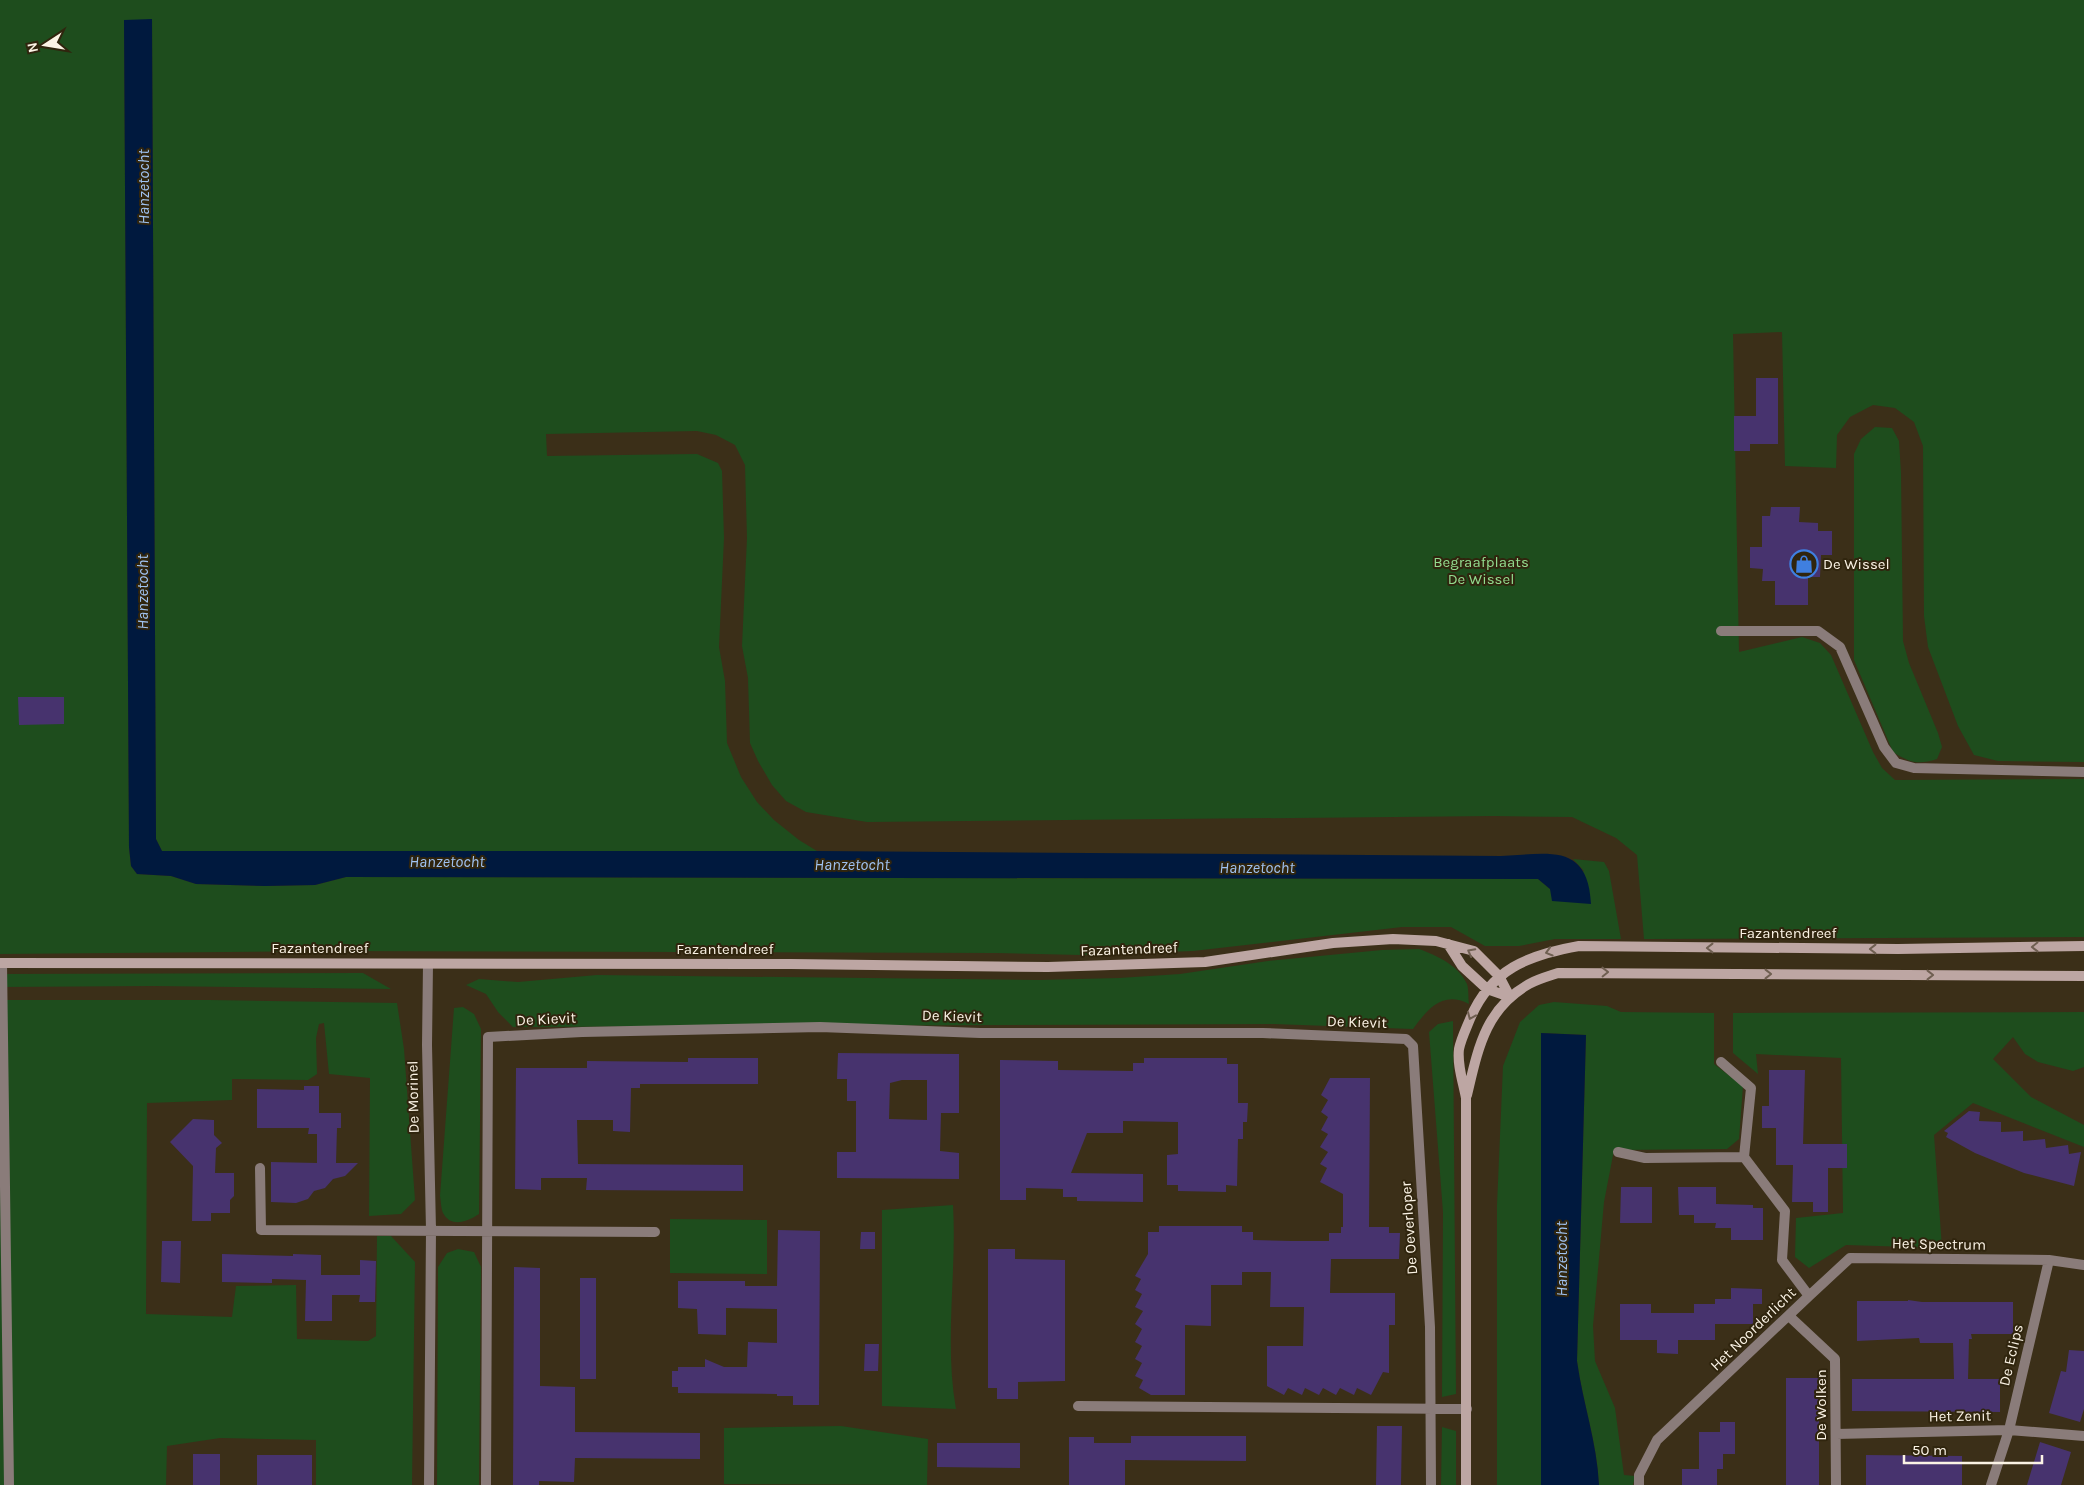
<svg xmlns="http://www.w3.org/2000/svg" width="2084" height="1485" viewBox="0 0 2084 1485" font-family="Karla,sans-serif">
<style>
.green{fill:#1e4d1d}
.water{fill:#00193e}
.building{fill:#47336e;fill-rule:evenodd}
.lines{fill:none;stroke-linecap:round;stroke-linejoin:round}
.street{stroke:#8a7c7a;stroke-width:10}
.secondary{stroke:#bda6a3;stroke-width:10}
.oneway{stroke:#6f5f51}
.labels{text-anchor:middle;stroke-width:4;stroke-linejoin:round;paint-order:stroke}
.park-label{font-size:15px;fill:#93dc8f;stroke:#30250e}
.poi-label{font-size:15px;fill:#fbf3e5;stroke:#30250e;text-anchor:start}
.street-label{font-size:15px;fill:#fbf3e5;stroke:#30250e}
.water-label{font-size:16px;font-style:italic;fill:#a0c3f2;stroke:#30250e}
</style>
<rect width="100%" height="100%" fill="#3b2f18"/>
<path class="green" d="M 0,0 L 2084,0 L 2084,762 L 1998,761 L 1974,755 L 1958,726 L 1928,647 L 1924,616 L 1923,446 L 1914,422 L 1895,408 L 1873,405 L 1850,417 L 1837,435 L 1836,468 L 1785,466 L 1782,332 L 1733,334 L 1739,652 L 1802,637 L 1820,643 L 1831,655 L 1873,752 L 1882,768 L 1895,780 L 2084,779 L 2084,937 L 1644,939 L 1637,855 L 1616,838 L 1572,817 L 1494,816 L 867,822 L 806,812 L 786,801 L 772,785 L 758,761 L 750,743 L 748,678 L 742,646 L 747,538 L 745,465 L 735,445 L 716,435 L 697,431 L 546,434 L 547,456 L 697,454 L 718,463 L 722,471 L 724,538 L 719,647 L 725,681 L 727,743 L 741,777 L 757,802 L 774,820 L 799,840 L 817,851 L 162,851 L 156,839 L 152,20 L 124,20 L 129,847 L 131,866 L 137,874 L 171,876 L 196,884 L 265,886 L 315,885 L 346,877 L 1505,879 L 1538,879 L 1550,889 L 1584,871 L 1573,859 L 1604,862 L 1609,871 L 1621,939 L 1555,939 L 1519,946 L 1485,946 L 1451,927 L 1402,927 L 1193,951 L 1081,955 L 996,953 L 324,951 L 0,954 Z
M 1875,427 L 1892,428 L 1899,441 L 1901,473 L 1903,641 L 1909,663 L 1938,733 L 1942,747 L 1937,759 C 1919,765 1910,763 1893,752 L 1854,660 L 1854,454 L 1861,439 Z
M 1419,949 C 1438,956 1458,965 1467,984 C 1469,990 1468,998 1469,1004 C 1442,990 1427,1010 1413,1029 L 1273,1024 L 513,1027 L 498,1012 L 486,994 L 466,985 L 479,979 L 518,982 L 597,975 L 1039,980 L 1119,978 L 1180,974 L 1268,961 L 1382,950 Z
M 363,973 L 391,989 L 154,986 L 0,987 L 0,974 Z
M 0,1000 L 209,1000 L 397,1003 L 404,1049 L 415,1200 L 401,1214 L 369,1216 L 370,1078 L 329,1074 L 324,1023 L 319,1024 L 316,1038 L 317,1074 L 308,1080 L 232,1079 L 232,1100 L 147,1103 L 146,1314 L 232,1317 L 236,1286 L 296,1285 L 297,1339 L 368,1341 L 376,1336 L 377,1236 L 391,1236 L 415,1262 L 412,1485 L 316,1485 L 316,1440 L 220,1438 L 167,1446 L 166,1485 L 0,1485 Z
M 1554,1002 L 1607,1006 L 1621,1012 L 1714,1013 L 1714,1064 L 1743,1086 L 1739,1139 L 1727,1149 L 1614,1150 L 1604,1202 L 1593,1326 L 1595,1361 L 1615,1408 L 1624,1475 L 1635,1476 L 1633,1485 L 1599,1485 C 1597,1442 1583,1404 1577,1361 L 1586,1035 L 1541,1033 L 1541,1485 L 1497,1485 L 1497,1205 L 1503,1066 L 1520,1022 L 1539,1005 Z
M 463,1007 L 474,1014 L 481,1029 L 479,1214 C 467,1222 451,1228 443,1213 C 441,1209 441,1201 440,1196 L 454,1008 Z
M 2084,1012 L 2084,1067 L 2073,1071 L 2038,1062 L 2025,1054 L 2013,1037 L 1993,1059 L 2031,1097 L 2084,1125 L 2084,1147 L 1973,1103 L 1934,1135 L 1942,1248 L 1846,1245 L 1809,1268 L 1795,1257 L 1796,1218 L 1843,1213 L 1841,1058 L 1756,1054 L 1758,1074 L 1733,1053 L 1733,1013 Z
M 1453,1021 L 1456,1394 L 1442,1397 L 1443,1212 L 1429,1032 L 1438,1024 Z
M 953,1205 C 957,1272 944,1342 956,1409 L 882,1406 L 882,1210 Z
M 670,1219 L 767,1220 L 767,1274 L 670,1273 Z
M 458,1249 L 474,1252 L 481,1267 L 479,1485 L 437,1485 L 438,1267 L 447,1253 Z
M 841,1426 L 928,1439 L 927,1485 L 724,1484 L 724,1428 Z
M 1442,1427 L 1456,1431 L 1456,1485 L 1441,1485 Z"/>
<path class="water" d="M 152,19 L 156,839 L 162,851 L 817,851 L 1501,856 C 1548,854 1588,842 1591,904 L 1552,901 L 1550,889 L 1538,879 L 346,877 L 315,885 L 265,886 L 196,884 L 171,876 L 137,874 L 131,866 L 129,847 L 124,20 Z
M 1541,1033 L 1586,1035 L 1577,1361 C 1583,1404 1597,1442 1599,1485 L 1541,1485 Z"/>
<path class="building" d="M 1756,378 L 1778,378 L 1778,444 L 1750,444 L 1750,451 L 1734,451 L 1734,416 L 1756,416 Z
M 1771,507 L 1800,507 L 1799,522 L 1818,523 L 1818,531 L 1832,531 L 1832,555 L 1821,555 L 1820,577 L 1808,577 L 1808,605 L 1775,605 L 1775,581 L 1762,581 L 1763,569 L 1750,568 L 1750,547 L 1762,547 L 1762,516 L 1770,516 Z
M 18,697 L 64,697 L 64,724 L 19,725 Z
M 838,1053 L 959,1054 L 959,1113 L 941,1113 L 940,1151 L 959,1153 L 959,1179 L 837,1178 L 837,1152 L 856,1152 L 856,1101 L 847,1101 L 847,1079 L 837,1079 ZM 902,1080 L 927,1080 L 927,1120 L 889,1119 L 890,1083 Z
M 688,1058 L 758,1058 L 758,1084 L 640,1084 L 640,1088 L 631,1088 L 630,1132 L 613,1131 L 613,1120 L 577,1120 L 578,1164 L 743,1165 L 743,1191 L 586,1190 L 587,1178 L 541,1178 L 541,1190 L 515,1189 L 516,1068 L 587,1068 L 587,1061 L 688,1062 Z
M 1144,1058 L 1227,1058 L 1227,1064 L 1238,1064 L 1238,1103 L 1248,1103 L 1247,1122 L 1243,1122 L 1243,1139 L 1238,1139 L 1237,1186 L 1226,1185 L 1226,1192 L 1178,1191 L 1178,1185 L 1167,1185 L 1167,1155 L 1178,1154 L 1178,1122 L 1123,1121 L 1123,1133 L 1087,1133 L 1071,1173 L 1143,1174 L 1143,1202 L 1077,1201 L 1077,1197 L 1063,1197 L 1063,1189 L 1026,1188 L 1026,1200 L 1000,1200 L 1000,1060 L 1058,1061 L 1058,1070 L 1133,1071 L 1133,1063 L 1144,1063 Z
M 1769,1070 L 1805,1070 L 1803,1144 L 1847,1144 L 1847,1168 L 1828,1168 L 1828,1212 L 1813,1212 L 1813,1202 L 1792,1202 L 1793,1165 L 1776,1165 L 1776,1128 L 1762,1128 L 1762,1106 L 1769,1106 Z
M 1330,1078 L 1370,1078 L 1369,1227 L 1389,1227 L 1389,1233 L 1400,1233 L 1399,1259 L 1331,1259 L 1330,1293 L 1395,1293 L 1395,1325 L 1389,1325 L 1389,1373 L 1383,1372 L 1371,1395 L 1357,1388 L 1354,1395 L 1340,1388 L 1336,1395 L 1323,1388 L 1319,1395 L 1305,1388 L 1302,1395 L 1288,1388 L 1284,1395 L 1267,1386 L 1267,1346 L 1303,1346 L 1304,1307 L 1270,1307 L 1271,1272 L 1242,1272 L 1242,1285 L 1211,1285 L 1211,1326 L 1185,1325 L 1185,1395 L 1151,1395 L 1139,1388 L 1143,1380 L 1135,1376 L 1142,1363 L 1135,1359 L 1142,1346 L 1135,1342 L 1142,1329 L 1135,1324 L 1143,1311 L 1135,1307 L 1142,1294 L 1135,1290 L 1141,1279 L 1135,1276 L 1148,1254 L 1148,1232 L 1159,1232 L 1159,1226 L 1242,1226 L 1242,1232 L 1253,1232 L 1253,1240 L 1292,1241 L 1329,1241 L 1329,1233 L 1341,1233 L 1341,1227 L 1343,1227 L 1343,1194 L 1320,1182 L 1327,1168 L 1320,1164 L 1328,1152 L 1320,1147 L 1328,1134 L 1321,1130 L 1328,1117 L 1321,1112 L 1328,1100 L 1321,1095 Z
M 304,1086 L 319,1086 L 319,1113 L 341,1113 L 341,1128 L 337,1128 L 336,1163 L 358,1163 L 345,1176 L 333,1179 L 325,1188 L 314,1191 L 308,1199 L 296,1203 L 271,1202 L 271,1162 L 317,1163 L 317,1134 L 308,1134 L 309,1128 L 257,1128 L 257,1089 L 304,1090 Z
M 1969,1111 L 1980,1112 L 1979,1121 L 2001,1122 L 2001,1132 L 2023,1131 L 2023,1141 L 2045,1139 L 2046,1148 L 2068,1145 L 2069,1154 L 2081,1152 L 2074,1186 L 2024,1173 L 1975,1153 L 1946,1137 L 1948,1133 L 1944,1131 Z
M 193,1119 L 214,1120 L 214,1135 L 222,1143 L 216,1148 L 215,1173 L 234,1173 L 234,1196 L 230,1200 L 230,1213 L 211,1213 L 211,1221 L 192,1221 L 193,1166 L 170,1142 Z
M 1621,1187 L 1652,1187 L 1652,1223 L 1620,1223 Z
M 1678,1187 L 1716,1187 L 1716,1204 L 1753,1205 L 1753,1208 L 1763,1208 L 1763,1240 L 1731,1240 L 1731,1228 L 1715,1228 L 1716,1223 L 1694,1223 L 1694,1215 L 1679,1215 Z
M 778,1230 L 820,1231 L 819,1405 L 793,1405 L 793,1396 L 777,1396 L 777,1394 L 678,1393 L 678,1387 L 672,1387 L 672,1371 L 678,1371 L 678,1367 L 705,1367 L 705,1359 L 724,1367 L 747,1367 L 748,1342 L 777,1343 L 777,1309 L 726,1308 L 726,1335 L 698,1334 L 697,1309 L 678,1308 L 678,1281 L 745,1281 L 745,1286 L 777,1286 Z
M 861,1232 L 875,1232 L 875,1249 L 860,1249 Z
M 162,1241 L 181,1241 L 180,1283 L 161,1282 Z
M 988,1249 L 1015,1249 L 1015,1259 L 1065,1260 L 1065,1381 L 1018,1382 L 1018,1399 L 997,1399 L 997,1388 L 988,1388 Z
M 222,1254 L 293,1256 L 293,1254 L 321,1255 L 321,1275 L 360,1275 L 360,1260 L 376,1261 L 375,1302 L 359,1302 L 360,1295 L 332,1295 L 332,1321 L 305,1321 L 306,1280 L 272,1279 L 272,1283 L 222,1282 Z
M 514,1267 L 540,1268 L 540,1386 L 575,1387 L 575,1432 L 700,1433 L 700,1459 L 575,1458 L 574,1482 L 539,1481 L 539,1485 L 513,1485 Z
M 580,1278 L 596,1278 L 596,1379 L 580,1379 Z
M 1731,1288 L 1762,1289 L 1762,1304 L 1753,1304 L 1753,1324 L 1715,1324 L 1715,1340 L 1678,1340 L 1678,1354 L 1657,1353 L 1657,1340 L 1620,1340 L 1620,1304 L 1651,1304 L 1651,1313 L 1694,1313 L 1694,1304 L 1715,1304 L 1715,1299 L 1731,1299 Z
M 1908,1300 L 1922,1302 L 2013,1302 L 2013,1334 L 1971,1334 L 1972,1339 L 1969,1339 L 1968,1379 L 2000,1379 L 2000,1412 L 1852,1411 L 1852,1379 L 1954,1379 L 1953,1343 L 1920,1343 L 1919,1338 L 1857,1341 L 1857,1301 L 1908,1301 Z
M 865,1344 L 879,1344 L 878,1371 L 864,1371 Z
M 2069,1350 L 2084,1351 L 2084,1409 L 2080,1422 L 2049,1413 L 2061,1371 L 2066,1372 Z
M 1786,1378 L 1819,1378 L 1819,1485 L 1786,1485 Z
M 1720,1422 L 1735,1422 L 1735,1454 L 1723,1454 L 1723,1469 L 1717,1469 L 1717,1485 L 1682,1485 L 1682,1469 L 1699,1469 L 1699,1432 L 1720,1432 Z
M 1377,1426 L 1402,1426 L 1401,1485 L 1376,1485 Z
M 1131,1436 L 1246,1436 L 1246,1461 L 1125,1460 L 1125,1485 L 1069,1485 L 1069,1437 L 1094,1437 L 1094,1443 L 1131,1443 Z
M 2040,1442 L 2071,1452 L 2061,1485 L 2027,1485 Z
M 937,1443 L 1020,1443 L 1020,1468 L 937,1467 Z
M 193,1454 L 220,1454 L 220,1485 L 193,1485 Z
M 257,1455 L 312,1455 L 312,1485 L 257,1485 Z
M 1866,1455 L 1962,1456 L 1962,1485 L 1866,1485 Z"/>
<g class="lines">
<path class="street" d="M 1721,631 L 1818,631 L 1840,647 L 1884,747 L 1896,763 L 1914,768 L 2084,772
M 2,963 L 9,1485
M 428,964 L 427,1045 L 431,1230 L 429,1485
M 1618,1152 L 1645,1158 L 1744,1157
M 260,1168 L 261,1230 L 655,1232
M 1809,1296 L 1850,1258 L 2049,1260 L 2084,1265
M 1789,1316 L 1835,1359 L 1836,1485
M 1078,1406 L 1467,1409
M 1836,1434 L 2009,1430 L 2084,1436
M 486,1485 L 488,1037 L 582,1032 L 820,1027 L 980,1033 L 1263,1033 L 1406,1039 L 1413,1046 L 1430,1327 L 1431,1485
M 1639,1485 L 1639,1475 L 1657,1440 L 1809,1296 L 1782,1260 L 1785,1211 L 1744,1157 L 1751,1088 L 1721,1062
M 1991,1485 L 2009,1430 L 2049,1260"/>
<path class="secondary" d="M 1448,944 L 1462,966 L 1487,989 L 1510,997
M 0,963 L 791,964 L 1048,967 L 1205,962 L 1333,943 L 1393,939 L 1436,941 L 1474,951 L 1499,976 L 1510,997
M 1467,1095 C 1478,1049 1485,1009 1529,984 C 1538,979 1549,976 1558,973 L 2084,976
M 1466,1485 L 1466,1098 C 1463,1082 1457,1065 1459,1049 C 1461,1039 1466,1029 1470,1019 C 1491,969 1528,955 1579,946 L 1898,949 L 2084,946"/>
</g>
<defs><path id="oneway-chevron" d="M-2-3.5L2.5 0L-2 3.5" fill="none" stroke-width="1.6" stroke-linecap="round" stroke-linejoin="round" transform="scale(1.25)"/></defs>
<g class="oneway">
<use href="#oneway-chevron" transform="translate(2035 947) rotate(179)"/>
<use href="#oneway-chevron" transform="translate(1710 948) rotate(-180)"/>
<use href="#oneway-chevron" transform="translate(1873 949) rotate(-180)"/>
<use href="#oneway-chevron" transform="translate(1471 952) rotate(-152)"/>
<use href="#oneway-chevron" transform="translate(1549 952) rotate(164)"/>
<use href="#oneway-chevron" transform="translate(1605 972) rotate(-1)"/>
<use href="#oneway-chevron" transform="translate(1768 974)"/>
<use href="#oneway-chevron" transform="translate(1930 975)"/>
<use href="#oneway-chevron" transform="translate(1471 1016) rotate(113)"/>
</g>
<defs>
<g id="shop-ring" transform="scale(1.4375)"><circle r="9.5" fill="#30250e" stroke="#3f7fe0" stroke-width="1.5"/><path d="M-5-2.5h2.3a2.7 3.5 0 0 1 5.4 0H5L5.5 6h-11ZM-1.5-2.5h3a1.5 2.3 0 0 0-3 0Z" fill="#3f7fe0"/></g>
</defs>
<g fill-rule="evenodd">
<use href="#shop-ring" x="1804" y="564"/>
</g>
<g class="labels">
<g class="park-label">
<text x="1481" y="567">Begraafplaats<tspan x="1481" dy="17">De Wissel</tspan></text>
</g>
<g class="poi-label">
<text x="1823" y="569">De Wissel</text>
</g>
<g class="street-label">
<text x="1788" y="938">Fazantendreef</text>
<text x="320" y="953">Fazantendreef</text>
<text x="725" y="954">Fazantendreef</text>
<text transform="translate(1129 949) rotate(-2)" y="5">Fazantendreef</text>
<text transform="translate(952 1016) rotate(2)" y="5">De Kievit</text>
<text transform="translate(546 1019) rotate(-3)" y="5">De Kievit</text>
<text transform="translate(1357 1022) rotate(2)" y="5">De Kievit</text>
<text transform="translate(413 1097) rotate(-91)" y="5">De Morinel</text>
<text transform="translate(1409 1228) rotate(-94)" y="5">De Oeverloper</text>
<text transform="translate(1939 1244) rotate(1)" y="5">Het Spectrum</text>
<text transform="translate(1753 1329) rotate(-44)" y="5">Het Noorderlicht</text>
<text transform="translate(2011 1355) rotate(-77)" y="5">De Eclips</text>
<text transform="translate(1821 1405) rotate(-90)" y="5">De Wolken</text>
<text transform="translate(1960 1416) rotate(-1)" y="5">Het Zenit</text>
</g>
<g class="water-label">
<text transform="translate(143 187) rotate(-90)" y="6">Hanzetocht</text>
<text transform="translate(142 592) rotate(-90)" y="6">Hanzetocht</text>
<text x="447" y="867">Hanzetocht</text>
<text x="852" y="870">Hanzetocht</text>
<text x="1257" y="873">Hanzetocht</text>
<text transform="translate(1561 1259) rotate(-90)" y="6">Hanzetocht</text>
</g>
</g>
<g transform="translate(45 45) rotate(258)" stroke="#30250e" stroke-width="4" paint-order="stroke">
<path d="M0-4L9 19L0 12L-9 19Z" fill="#fbf3e5"/>
<text y="-8" font-size="14" font-weight="bold" text-anchor="middle" fill="#fbf3e5">N</text>
</g>
<path d="M1904 1455v8h138v-8" fill="none" stroke="#fbf3e5" stroke-width="2.5"/>
<text x="1912" y="1455" font-size="15" fill="#fbf3e5" stroke="#30250e" stroke-width="4" paint-order="stroke">50 m</text>
</svg>
